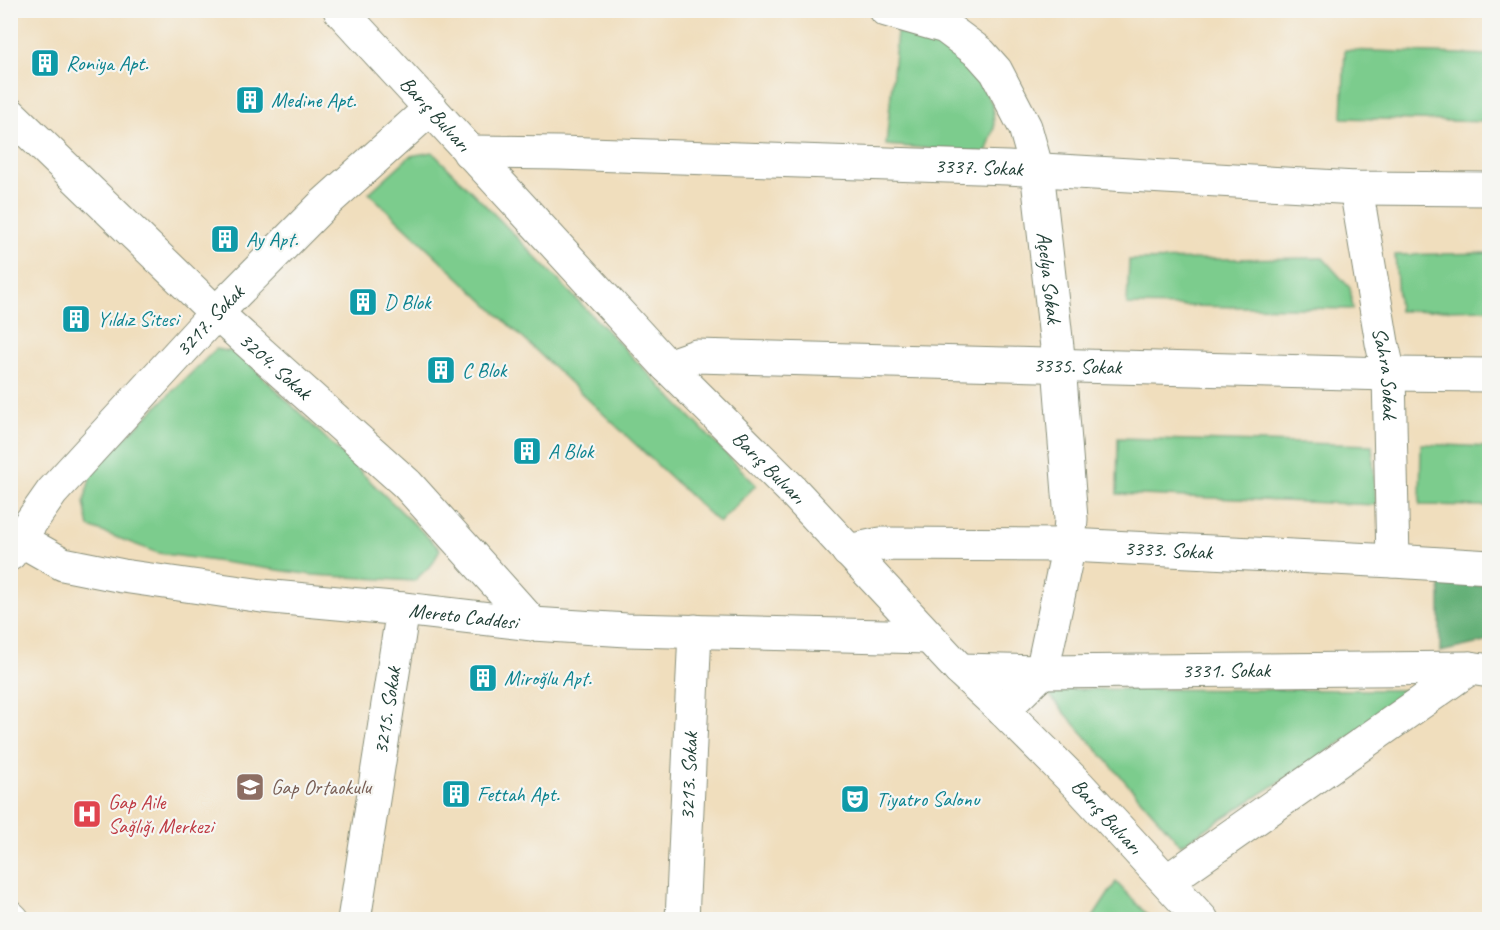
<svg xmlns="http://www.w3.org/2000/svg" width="1500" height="930" viewBox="0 0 1500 930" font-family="Caveat,sans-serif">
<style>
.green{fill:#7ccc8d;stroke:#4e8460;stroke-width:1.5}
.forest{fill:#65b078;stroke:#427656;stroke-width:1.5}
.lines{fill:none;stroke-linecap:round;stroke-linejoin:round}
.minor-casing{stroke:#888e78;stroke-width:35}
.major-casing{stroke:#888e78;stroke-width:35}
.minor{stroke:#fff;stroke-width:33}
.major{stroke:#fff;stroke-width:33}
.labels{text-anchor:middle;stroke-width:4.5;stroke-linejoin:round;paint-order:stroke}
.culture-label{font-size:21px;fill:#0d838f;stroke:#f6f6f2;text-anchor:start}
.street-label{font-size:21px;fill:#1f3d34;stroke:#f6f6f2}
.education-label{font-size:21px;fill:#785e54;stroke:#f6f6f2;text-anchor:start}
.health-label{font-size:21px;fill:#be3a42;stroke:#f6f6f2;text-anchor:start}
</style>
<rect width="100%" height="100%" fill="#f6f6f2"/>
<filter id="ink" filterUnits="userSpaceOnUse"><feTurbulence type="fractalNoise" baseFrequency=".0167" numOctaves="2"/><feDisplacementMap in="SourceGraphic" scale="12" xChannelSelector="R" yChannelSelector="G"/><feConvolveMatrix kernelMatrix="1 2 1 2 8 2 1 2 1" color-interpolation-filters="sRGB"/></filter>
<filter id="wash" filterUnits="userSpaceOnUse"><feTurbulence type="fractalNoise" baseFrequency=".008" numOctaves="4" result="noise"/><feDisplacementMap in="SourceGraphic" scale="24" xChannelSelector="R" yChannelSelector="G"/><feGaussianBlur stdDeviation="1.35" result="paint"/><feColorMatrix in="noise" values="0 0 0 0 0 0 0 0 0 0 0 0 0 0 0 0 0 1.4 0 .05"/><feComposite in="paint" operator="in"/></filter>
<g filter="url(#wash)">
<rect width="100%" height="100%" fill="#f0debd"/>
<path class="green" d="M 897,32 L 937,43 L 956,57 L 979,80 L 993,106 L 994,129 L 986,153 L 886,145 Z
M 1345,50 L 1489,55 L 1489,122 L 1342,118 Z
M 432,152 L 500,220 L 756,485 L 719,523 L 369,193 L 410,156 Z
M 1489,253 L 1489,309 L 1399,311 L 1395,255 Z
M 1323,258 L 1350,288 L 1353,309 L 1127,305 L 1129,260 Z
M 216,349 L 238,353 L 440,549 L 433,563 L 414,581 L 313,575 L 158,553 L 89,527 L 84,502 L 92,470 Z
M 1118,438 L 1372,445 L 1376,505 L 1117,494 Z
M 1421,444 L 1489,447 L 1489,506 L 1420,505 Z
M 1044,689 L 1423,690 L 1181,845 Z
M 1116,882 L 1151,919 L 1092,919 Z"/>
<path class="forest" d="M 1440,583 L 1489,585 L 1489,641 L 1440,652 Z"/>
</g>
<g filter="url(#ink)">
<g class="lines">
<g class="minor-casing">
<g id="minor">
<path id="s1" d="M 340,10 L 667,366 L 792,490 L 960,670 L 1003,710 L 1079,786 L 1202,920"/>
<path id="s2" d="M 886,10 L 945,27 L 980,53 L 996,71 L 1025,127 L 1037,170 L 1059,365 L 1071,519 L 1069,545 L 1042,672 L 1003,710"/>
<path id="s3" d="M 10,114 L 216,313 L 407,484 L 533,624"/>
<path id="s4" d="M 469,152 L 559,153 L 1007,168 L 1356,188 L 1490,189"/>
<path id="s5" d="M 1356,188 L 1382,343 L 1389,374 L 1393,561"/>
<path id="s6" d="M 667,366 L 696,356 L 1389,374 L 1490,375"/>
<path id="s7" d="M 10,534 L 63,564 L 123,576 L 262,596 L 403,609 L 533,624 L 627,630 L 929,637"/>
<path id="s8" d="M 848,551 L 880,544 L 1069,545 L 1393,561 L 1490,567"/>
<path id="s9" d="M 10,554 L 19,539 L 52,492 L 216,313 L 323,205 L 431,108"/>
<path id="s10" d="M 960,670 L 1042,672 L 1470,668 L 1490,671"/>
<path d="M 1167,881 L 1470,668"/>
<path id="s11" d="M 354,920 L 403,609"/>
<path id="s12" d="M 682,920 L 695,631"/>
</g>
</g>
<g class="major-casing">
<path id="major" d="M 10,917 L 13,920"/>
</g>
<use href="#minor" class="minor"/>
<use href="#major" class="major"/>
</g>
</g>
<defs>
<g id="building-square" transform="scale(1.5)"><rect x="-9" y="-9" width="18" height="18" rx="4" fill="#0f9aa8" stroke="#f6f6f2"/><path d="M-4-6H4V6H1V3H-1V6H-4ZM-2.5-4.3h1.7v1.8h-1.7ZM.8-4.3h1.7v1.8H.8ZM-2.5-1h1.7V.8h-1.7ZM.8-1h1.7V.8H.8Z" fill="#fff"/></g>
<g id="school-square" transform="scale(1.5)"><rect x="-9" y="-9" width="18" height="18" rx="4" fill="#8d6e63" stroke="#f6f6f2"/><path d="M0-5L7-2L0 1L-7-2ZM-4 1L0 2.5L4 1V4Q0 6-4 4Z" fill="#fff"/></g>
<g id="theatre-square" transform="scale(1.5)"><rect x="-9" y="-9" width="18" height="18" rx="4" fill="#0f9aa8" stroke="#f6f6f2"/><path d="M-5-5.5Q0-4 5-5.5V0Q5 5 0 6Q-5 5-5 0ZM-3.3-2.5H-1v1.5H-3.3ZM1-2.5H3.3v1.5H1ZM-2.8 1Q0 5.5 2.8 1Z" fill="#fff"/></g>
<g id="hospital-square" transform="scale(1.5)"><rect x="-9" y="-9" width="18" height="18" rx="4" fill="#e0444e" stroke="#f6f6f2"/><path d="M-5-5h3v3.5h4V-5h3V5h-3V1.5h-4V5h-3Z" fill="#fff"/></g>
</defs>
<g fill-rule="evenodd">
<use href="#building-square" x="45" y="63"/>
<use href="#building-square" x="250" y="100"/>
<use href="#building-square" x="225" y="239"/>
<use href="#building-square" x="363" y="302"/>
<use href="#building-square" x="76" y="319"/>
<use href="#building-square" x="441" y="370"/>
<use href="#building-square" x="527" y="451"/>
<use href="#building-square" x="483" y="678"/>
<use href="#school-square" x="250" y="787"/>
<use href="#building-square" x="456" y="794"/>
<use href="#theatre-square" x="855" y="799"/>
<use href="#hospital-square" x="87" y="814"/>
</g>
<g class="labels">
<g class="culture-label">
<text x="66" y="70">Roniya Apt.</text>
<text x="271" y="107">Medine Apt.</text>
<text x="246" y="246">Ay Apt.</text>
<text x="384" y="309">D Blok</text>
<text x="97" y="326">Yıldız Sitesi</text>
<text x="462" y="377">C Blok</text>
<text x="548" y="458">A Blok</text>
<text x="504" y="685">Miroğlu Apt.</text>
<text x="477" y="801">Fettah Apt.</text>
<text x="876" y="806">Tiyatro Salonu</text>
</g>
<g class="street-label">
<text dy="7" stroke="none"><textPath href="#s1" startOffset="141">Barış Bulvarı</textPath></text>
<text dy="7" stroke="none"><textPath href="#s4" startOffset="510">3337. Sokak</textPath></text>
<text dy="7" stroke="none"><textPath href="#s2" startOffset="345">Açelya Sokak</textPath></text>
<text dy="7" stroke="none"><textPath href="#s9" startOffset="308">3217. Sokak</textPath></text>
<text dy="7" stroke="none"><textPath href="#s6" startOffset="412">3335. Sokak</textPath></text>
<text dy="7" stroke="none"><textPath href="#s3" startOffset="366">3204. Sokak</textPath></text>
<text dy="7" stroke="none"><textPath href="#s5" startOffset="188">Sahra Sokak</textPath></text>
<text dy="7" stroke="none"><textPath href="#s1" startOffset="627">Barış Bulvarı</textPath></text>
<text dy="7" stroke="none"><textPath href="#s8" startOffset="321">3333. Sokak</textPath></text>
<text dy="7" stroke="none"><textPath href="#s7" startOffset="465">Mereto Caddesi</textPath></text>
<text dy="7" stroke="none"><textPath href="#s10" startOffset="266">3331. Sokak</textPath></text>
<text dy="7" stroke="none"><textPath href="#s11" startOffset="212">3215. Sokak</textPath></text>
<text dy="7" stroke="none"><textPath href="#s12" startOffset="144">3213. Sokak</textPath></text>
<text dy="7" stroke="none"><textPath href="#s1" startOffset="1113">Barış Bulvarı</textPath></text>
</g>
<g class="education-label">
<text x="271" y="794">Gap Ortaokulu</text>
</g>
<g class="health-label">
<text x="108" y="809">Gap Aile<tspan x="108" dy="24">Sağlığı Merkezi</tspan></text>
</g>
</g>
<rect width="1500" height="930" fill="none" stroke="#f6f6f2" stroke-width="36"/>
</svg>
